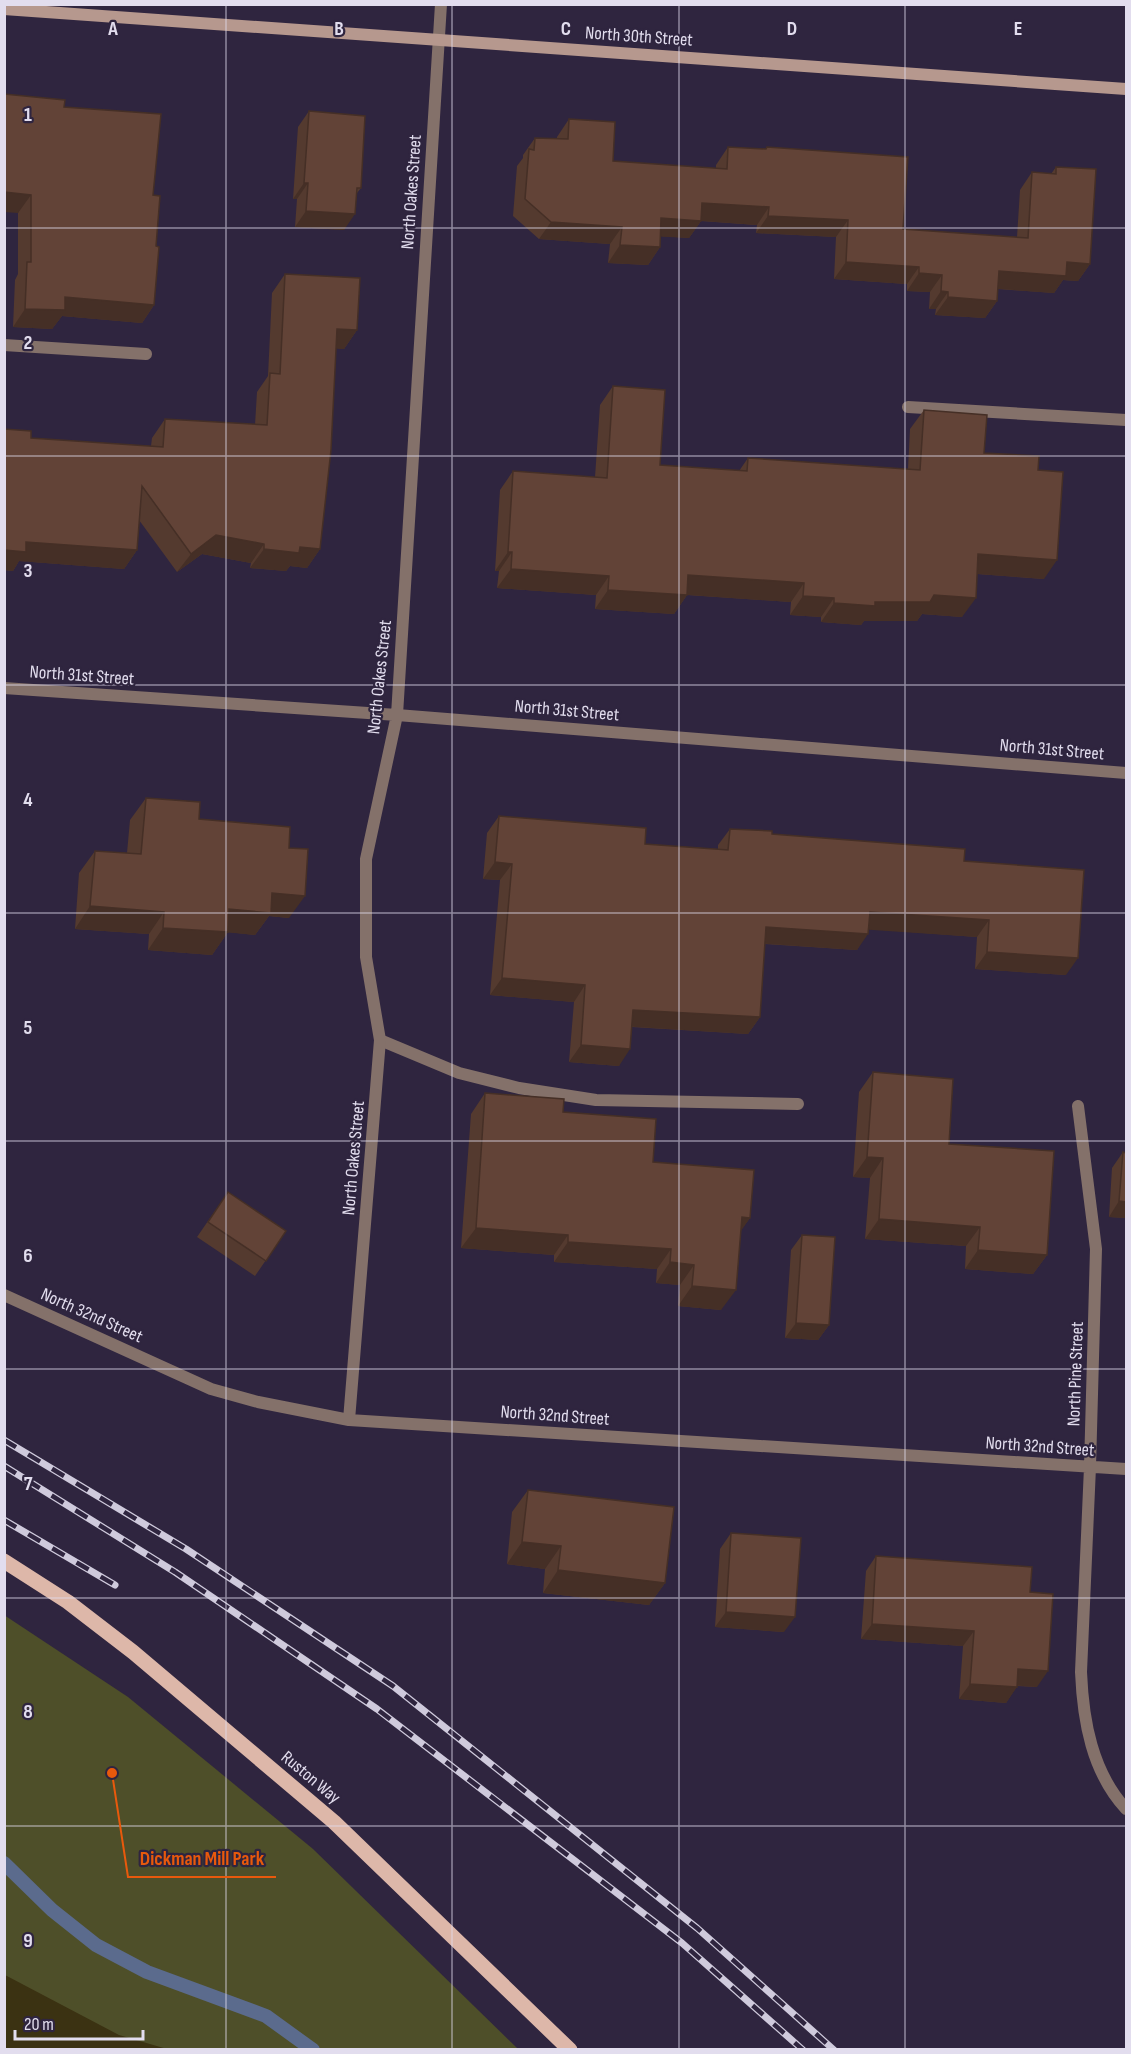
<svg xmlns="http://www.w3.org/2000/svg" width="1131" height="2054" viewBox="0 0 1131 2054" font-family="'Sofia Sans Condensed',sans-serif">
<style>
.green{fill:#4e4f29}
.sand{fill:#3b3212}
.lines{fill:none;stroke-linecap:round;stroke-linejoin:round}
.stream{stroke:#5b6b8d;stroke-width:14}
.lane{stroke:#84716a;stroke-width:12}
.street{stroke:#84716a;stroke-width:12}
.secondary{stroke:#b6988e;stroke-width:12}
.primary{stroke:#ddb7a9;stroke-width:15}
.rail-casing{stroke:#cfcadc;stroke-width:7}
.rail{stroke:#2f253f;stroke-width:4.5;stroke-dasharray:14;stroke-linecap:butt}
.wall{fill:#543a2f}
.shaded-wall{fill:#452f26}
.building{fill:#624337;stroke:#452f26;stroke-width:1.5}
.grid{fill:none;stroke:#e2ddee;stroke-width:1.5;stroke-opacity:0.55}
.labels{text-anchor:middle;stroke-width:4.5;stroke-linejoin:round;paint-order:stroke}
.street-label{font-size:18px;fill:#e2ddee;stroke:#2f253f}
.grid-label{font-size:20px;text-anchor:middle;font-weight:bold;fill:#e2ddee;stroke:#2f253f;stroke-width:4.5;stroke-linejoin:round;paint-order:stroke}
.leader{fill:none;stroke:#e8590c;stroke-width:2}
.callout-dot{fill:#e8590c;stroke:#2f253f;stroke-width:2}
.callout-label{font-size:20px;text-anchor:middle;font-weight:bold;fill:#e8590c;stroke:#2f253f;stroke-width:4.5;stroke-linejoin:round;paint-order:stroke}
</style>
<rect width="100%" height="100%" fill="#2f253f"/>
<path class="green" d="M 4,1615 L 128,1697 L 313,1849 L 518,2049 L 5,2049 Z"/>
<path class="sand" d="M 5,1975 L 119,2035 L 167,2049 L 5,2049 Z"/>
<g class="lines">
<path class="stream" d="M 4,1863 L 52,1910 L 96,1945 L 147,1972 L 266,2016 L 313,2050"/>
<path class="lane" d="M 4,345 L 146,354
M 908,407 L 1126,420
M 380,1040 L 459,1073 L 519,1088 L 596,1100 L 798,1104"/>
<path class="street" d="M 4,688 L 397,715 L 1126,773
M 1078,1106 L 1096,1249 L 1090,1467 L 1081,1672 C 1083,1721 1092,1772 1126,1809
M 4,1295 L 211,1389 L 258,1402 L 349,1420 L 1126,1469
M 349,1420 L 380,1040 L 366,957 L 366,859 L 397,715 L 441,4"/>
<path class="secondary" d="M 4,9 L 1126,89"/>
<path class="primary" d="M 4,1561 L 68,1602 L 133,1652 L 334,1822 L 570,2050"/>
<g class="rail-casing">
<path id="rail" d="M 4,1440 L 186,1549 L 393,1686 L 697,1928 L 834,2050
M 4,1466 L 175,1572 L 377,1709 L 682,1943 L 803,2050
M 4,1520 L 115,1585"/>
</g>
<use href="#rail" class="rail"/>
</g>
<path class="wall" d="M 64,107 L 153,195 L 156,246 L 154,305 L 142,323 L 62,316 L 52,329 L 13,327 L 15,280 L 18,274 L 18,213 Z
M 309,111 L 361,188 L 357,193 L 344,230 L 295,227 L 297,199 L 293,199 L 298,127 Z
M 569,119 L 613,161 L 716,169 L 716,165 L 728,147 L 765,149 L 767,147 L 903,229 L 1017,237 L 1020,190 L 1032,172 L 1051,174 L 1056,167 L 1090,264 L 1078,281 L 1063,280 L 1054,293 L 998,289 L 997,301 L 985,318 L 935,315 L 936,309 L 929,309 L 930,292 L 907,291 L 907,284 L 834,279 L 836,237 L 756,233 L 757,225 L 701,221 L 689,238 L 660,236 L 660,247 L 648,265 L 608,263 L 610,244 L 539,239 L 513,216 L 517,166 L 523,158 L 523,155 L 535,138 L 557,139 L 557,137 Z
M 285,274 L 357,330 L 344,349 L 336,348 L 320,549 L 307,568 L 290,566 L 286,571 L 250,568 L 251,563 L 202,554 L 177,572 L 139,520 L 137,550 L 124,569 L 19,561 L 13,571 L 4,570 L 4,429 L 31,438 L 151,446 L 152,438 L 165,419 L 255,425 L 257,392 L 268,376 L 272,293 Z
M 613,386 L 660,465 L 739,471 L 748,458 L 908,469 L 910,429 L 924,410 L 984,453 L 1038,470 L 1044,579 L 977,574 L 962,617 L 922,614 L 917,621 L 864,621 L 861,625 L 821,622 L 821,617 L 790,615 L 791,602 L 687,595 L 674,614 L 595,609 L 596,595 L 497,588 L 499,571 L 495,571 L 500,490 L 513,471 L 595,477 L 600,405 Z
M 146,798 L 199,819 L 289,848 L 289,918 L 269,916 L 255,935 L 228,932 L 212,955 L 148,950 L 149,934 L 75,929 L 79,873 L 95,851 L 127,853 L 130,820 Z
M 499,816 L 645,844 L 718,849 L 718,845 L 730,829 L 772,834 L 964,861 L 1066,975 L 975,969 L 977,937 L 869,929 L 857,950 L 765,944 L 760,1017 L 748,1034 L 632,1027 L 619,1066 L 569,1062 L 574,1002 L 490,995 L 500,880 L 483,879 L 487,833 Z
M 873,1072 L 1047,1255 L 1033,1274 L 965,1269 L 966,1246 L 865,1239 L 870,1178 L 853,1177 L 859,1092 Z
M 485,1093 L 563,1112 L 653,1162 L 750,1218 L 740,1231 L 721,1310 L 678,1306 L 680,1285 L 656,1283 L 657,1269 L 554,1262 L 554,1255 L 461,1248 L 471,1114 Z
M 1123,1152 L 1126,1153 L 1126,1218 L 1109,1217 L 1112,1168 Z
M 228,1192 L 286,1231 L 255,1276 L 197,1237 Z
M 802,1235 L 829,1325 L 818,1340 L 785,1338 L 791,1250 Z
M 528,1490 L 665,1583 L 649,1605 L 543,1593 L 545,1569 L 507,1564 L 512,1512 Z
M 731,1533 L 784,1632 L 715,1627 L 720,1549 Z
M 876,1556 L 1030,1592 L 1037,1687 L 1017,1686 L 1006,1703 L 959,1699 L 963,1646 L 861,1639 L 866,1571 Z"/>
<path class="shaded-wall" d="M 304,183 L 308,183 L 297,199 L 293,199 Z
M 4,192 L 31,195 L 18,213 L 4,212 Z
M 702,203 L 769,207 L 757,225 L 690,220 Z
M 306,211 L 355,214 L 344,230 L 295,227 Z
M 768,216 L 848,220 L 836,237 L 756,233 Z
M 661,218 L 701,221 L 689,238 L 649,236 Z
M 551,222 L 622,227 L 610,244 L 539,239 Z
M 620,245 L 660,247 L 648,265 L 608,263 Z
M 846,262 L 919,267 L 907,284 L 834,279 Z
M 1067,262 L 1090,264 L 1078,281 L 1063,280 L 1054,293 L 987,288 L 999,271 Z
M 919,273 L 942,275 L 930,292 L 907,291 Z
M 941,291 L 948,292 L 936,309 L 929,309 Z
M 65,297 L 154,305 L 142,323 L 62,316 L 52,329 L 13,327 L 25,309 Z
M 948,297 L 997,301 L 985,318 L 935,315 Z
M 337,329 L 357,330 L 344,349 L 324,348 Z
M 216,535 L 264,544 L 251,563 L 202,554 L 177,572 L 191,554 Z
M 26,542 L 137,550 L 124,569 L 19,561 L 13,571 L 4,570 L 4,550 Z
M 300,547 L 320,549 L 307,568 L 290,566 L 286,571 L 250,568 L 264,549 Z
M 508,552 L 512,552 L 499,571 L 495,571 Z
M 978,554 L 1057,560 L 1044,579 L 965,573 Z
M 511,569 L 609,576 L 596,595 L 497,588 Z
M 688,575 L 804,583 L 791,602 L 675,594 Z
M 608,590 L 687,595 L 674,614 L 595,609 Z
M 934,595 L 976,598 L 962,617 L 922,614 L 917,621 L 864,621 L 861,625 L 821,622 L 834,603 L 875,602 Z
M 803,596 L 834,598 L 821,617 L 790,615 Z
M 495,862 L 512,864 L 500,880 L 483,879 Z
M 272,893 L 305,896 L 289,918 L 269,916 L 255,935 L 214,931 L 229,909 Z
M 90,906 L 164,912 L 149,934 L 75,929 Z
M 870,912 L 989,920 L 977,937 L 858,929 Z
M 766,927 L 868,934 L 857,950 L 754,943 Z
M 163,928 L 228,932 L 212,955 L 148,950 Z
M 987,952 L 1078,958 L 1066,975 L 975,969 Z
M 502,978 L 585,985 L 574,1002 L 490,995 Z
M 633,1010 L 760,1017 L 748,1034 L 621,1026 Z
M 581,1045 L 630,1049 L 619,1066 L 569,1062 Z
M 867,1157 L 883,1158 L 870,1178 L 853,1177 Z
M 1119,1201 L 1126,1202 L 1126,1218 L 1109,1217 Z
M 742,1217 L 750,1218 L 736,1238 Z
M 879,1219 L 980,1227 L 966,1246 L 865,1239 Z
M 476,1228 L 568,1235 L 554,1255 L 461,1248 Z
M 568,1242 L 671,1249 L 657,1269 L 554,1262 Z
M 978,1250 L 1047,1255 L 1033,1274 L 965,1269 Z
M 670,1262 L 694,1265 L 680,1285 L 656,1283 Z
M 692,1286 L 736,1290 L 721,1310 L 678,1306 Z
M 796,1323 L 829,1325 L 818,1340 L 785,1338 Z
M 522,1542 L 561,1546 L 545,1569 L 507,1564 Z
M 558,1570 L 665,1583 L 649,1605 L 543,1593 Z
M 726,1612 L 795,1617 L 784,1632 L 715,1627 Z
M 872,1624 L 974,1631 L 963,1646 L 861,1639 Z
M 1018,1669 L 1048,1671 L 1037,1687 L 1007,1685 Z
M 970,1684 L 1017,1687 L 1006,1703 L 959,1699 Z"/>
<path class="building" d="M 4,94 L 65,100 L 64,107 L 161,114 L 153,195 L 160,196 L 156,246 L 159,247 L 154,305 L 65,297 L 65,310 L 25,309 L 27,262 L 31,262 L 31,195 L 4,192 Z
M 309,111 L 365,116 L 361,188 L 357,188 L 355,214 L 306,211 L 308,183 L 304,183 Z
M 569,119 L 615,122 L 613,161 L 727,169 L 728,147 L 766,149 L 767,147 L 908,157 L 903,229 L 1028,238 L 1032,172 L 1056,174 L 1056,167 L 1096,169 L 1090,264 L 1067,262 L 1066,276 L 999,271 L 997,301 L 948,297 L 948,292 L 941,291 L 942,275 L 919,273 L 919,267 L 846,262 L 848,220 L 768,216 L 769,207 L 702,203 L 701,221 L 661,218 L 660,247 L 620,245 L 622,227 L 551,222 L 525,199 L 529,149 L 534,150 L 535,138 L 568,139 Z
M 285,274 L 360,278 L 357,330 L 337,329 L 331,450 L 320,549 L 300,547 L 299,553 L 264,549 L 264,544 L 216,535 L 191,554 L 142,486 L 137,550 L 26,542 L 26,552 L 4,550 L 4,429 L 31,431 L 31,438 L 163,447 L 165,419 L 267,425 L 270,373 L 280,374 Z
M 613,386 L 665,390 L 660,465 L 747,471 L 748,458 L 920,470 L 924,410 L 987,415 L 984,453 L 1039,456 L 1038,470 L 1063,472 L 1057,560 L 978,554 L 976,598 L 934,595 L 930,602 L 875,602 L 875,606 L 834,603 L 834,598 L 803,596 L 804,583 L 688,575 L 687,595 L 608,590 L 609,576 L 511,569 L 512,552 L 508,552 L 513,471 L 607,478 Z
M 146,798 L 200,802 L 199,819 L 290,827 L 289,848 L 308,849 L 305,896 L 272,893 L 271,913 L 229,909 L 228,932 L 163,928 L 164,912 L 90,906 L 95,851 L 141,854 Z
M 499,816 L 646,828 L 645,844 L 728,850 L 730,829 L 772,831 L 772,834 L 965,849 L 964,861 L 1084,870 L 1078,958 L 987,952 L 989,920 L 870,912 L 868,934 L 766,927 L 760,1017 L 633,1010 L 630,1049 L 581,1045 L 585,985 L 502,978 L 512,864 L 495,862 Z
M 873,1072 L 953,1079 L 949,1144 L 1054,1151 L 1047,1255 L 978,1250 L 980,1227 L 879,1219 L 883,1158 L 867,1157 Z
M 485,1093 L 564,1099 L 563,1112 L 656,1119 L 653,1162 L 754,1170 L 750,1218 L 742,1217 L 736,1290 L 692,1286 L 694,1265 L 670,1262 L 671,1249 L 568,1242 L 568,1235 L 476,1228 Z
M 1123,1152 L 1126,1153 L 1126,1202 L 1119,1201 Z
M 228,1192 L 286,1231 L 266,1261 L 208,1222 Z
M 802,1235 L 835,1237 L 829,1325 L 796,1323 Z
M 528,1490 L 674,1507 L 665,1583 L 558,1570 L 561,1546 L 522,1542 Z
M 731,1533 L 801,1538 L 795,1617 L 726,1612 Z
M 876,1556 L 1032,1567 L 1030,1592 L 1053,1594 L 1048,1671 L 1018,1669 L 1017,1687 L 970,1684 L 974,1631 L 872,1624 Z"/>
<path class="grid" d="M 226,4 L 226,2050M 452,4 L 452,2050M 679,4 L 679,2050M 905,4 L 905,2050M 4,228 L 1126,228M 4,456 L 1126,456M 4,685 L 1126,685M 4,913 L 1126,913M 4,1141 L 1126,1141M 4,1369 L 1126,1369M 4,1598 L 1126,1598M 4,1826 L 1126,1826"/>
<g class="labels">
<g class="street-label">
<text transform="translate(639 36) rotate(4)" y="6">North 30th Street</text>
<text transform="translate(411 192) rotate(-86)" y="6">North Oakes Street</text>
<text transform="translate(82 675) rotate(4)" y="6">North 31st Street</text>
<text transform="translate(379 677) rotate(-84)" y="6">North Oakes Street</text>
<text transform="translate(567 710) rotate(5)" y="6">North 31st Street</text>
<text transform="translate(1052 749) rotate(5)" y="6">North 31st Street</text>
<text transform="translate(353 1158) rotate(-85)" y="6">North Oakes Street</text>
<text transform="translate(92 1315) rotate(24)" y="6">North 32nd Street</text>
<text transform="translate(1075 1374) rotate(-88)" y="6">North Pine Street</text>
<text transform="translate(555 1415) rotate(4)" y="6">North 32nd Street</text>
<text transform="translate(1040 1446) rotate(4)" y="6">North 32nd Street</text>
<text transform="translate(311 1777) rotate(40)" y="6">Ruston Way</text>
</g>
</g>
<g class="grid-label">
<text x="113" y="35">A</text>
<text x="339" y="35">B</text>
<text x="566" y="35">C</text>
<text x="792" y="35">D</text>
<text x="1018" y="35">E</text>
<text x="28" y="121">1</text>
<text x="28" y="349">2</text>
<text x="28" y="577">3</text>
<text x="28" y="806">4</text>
<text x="28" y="1034">5</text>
<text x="28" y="1262">6</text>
<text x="28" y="1490">7</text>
<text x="28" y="1718">8</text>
<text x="28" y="1947">9</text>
</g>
<path class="leader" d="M112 1773L128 1877H276"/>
<circle class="callout-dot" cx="112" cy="1773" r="6"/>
<g class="callout-label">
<text x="202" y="1865">Dickman Mill Park</text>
</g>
<rect width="1131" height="2054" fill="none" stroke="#e2ddee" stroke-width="12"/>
<path d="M15 2030v9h128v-9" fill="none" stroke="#e2ddee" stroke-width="3"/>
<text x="24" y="2030" font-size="18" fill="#e2ddee" stroke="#2f253f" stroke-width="4.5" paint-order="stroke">20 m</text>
</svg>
